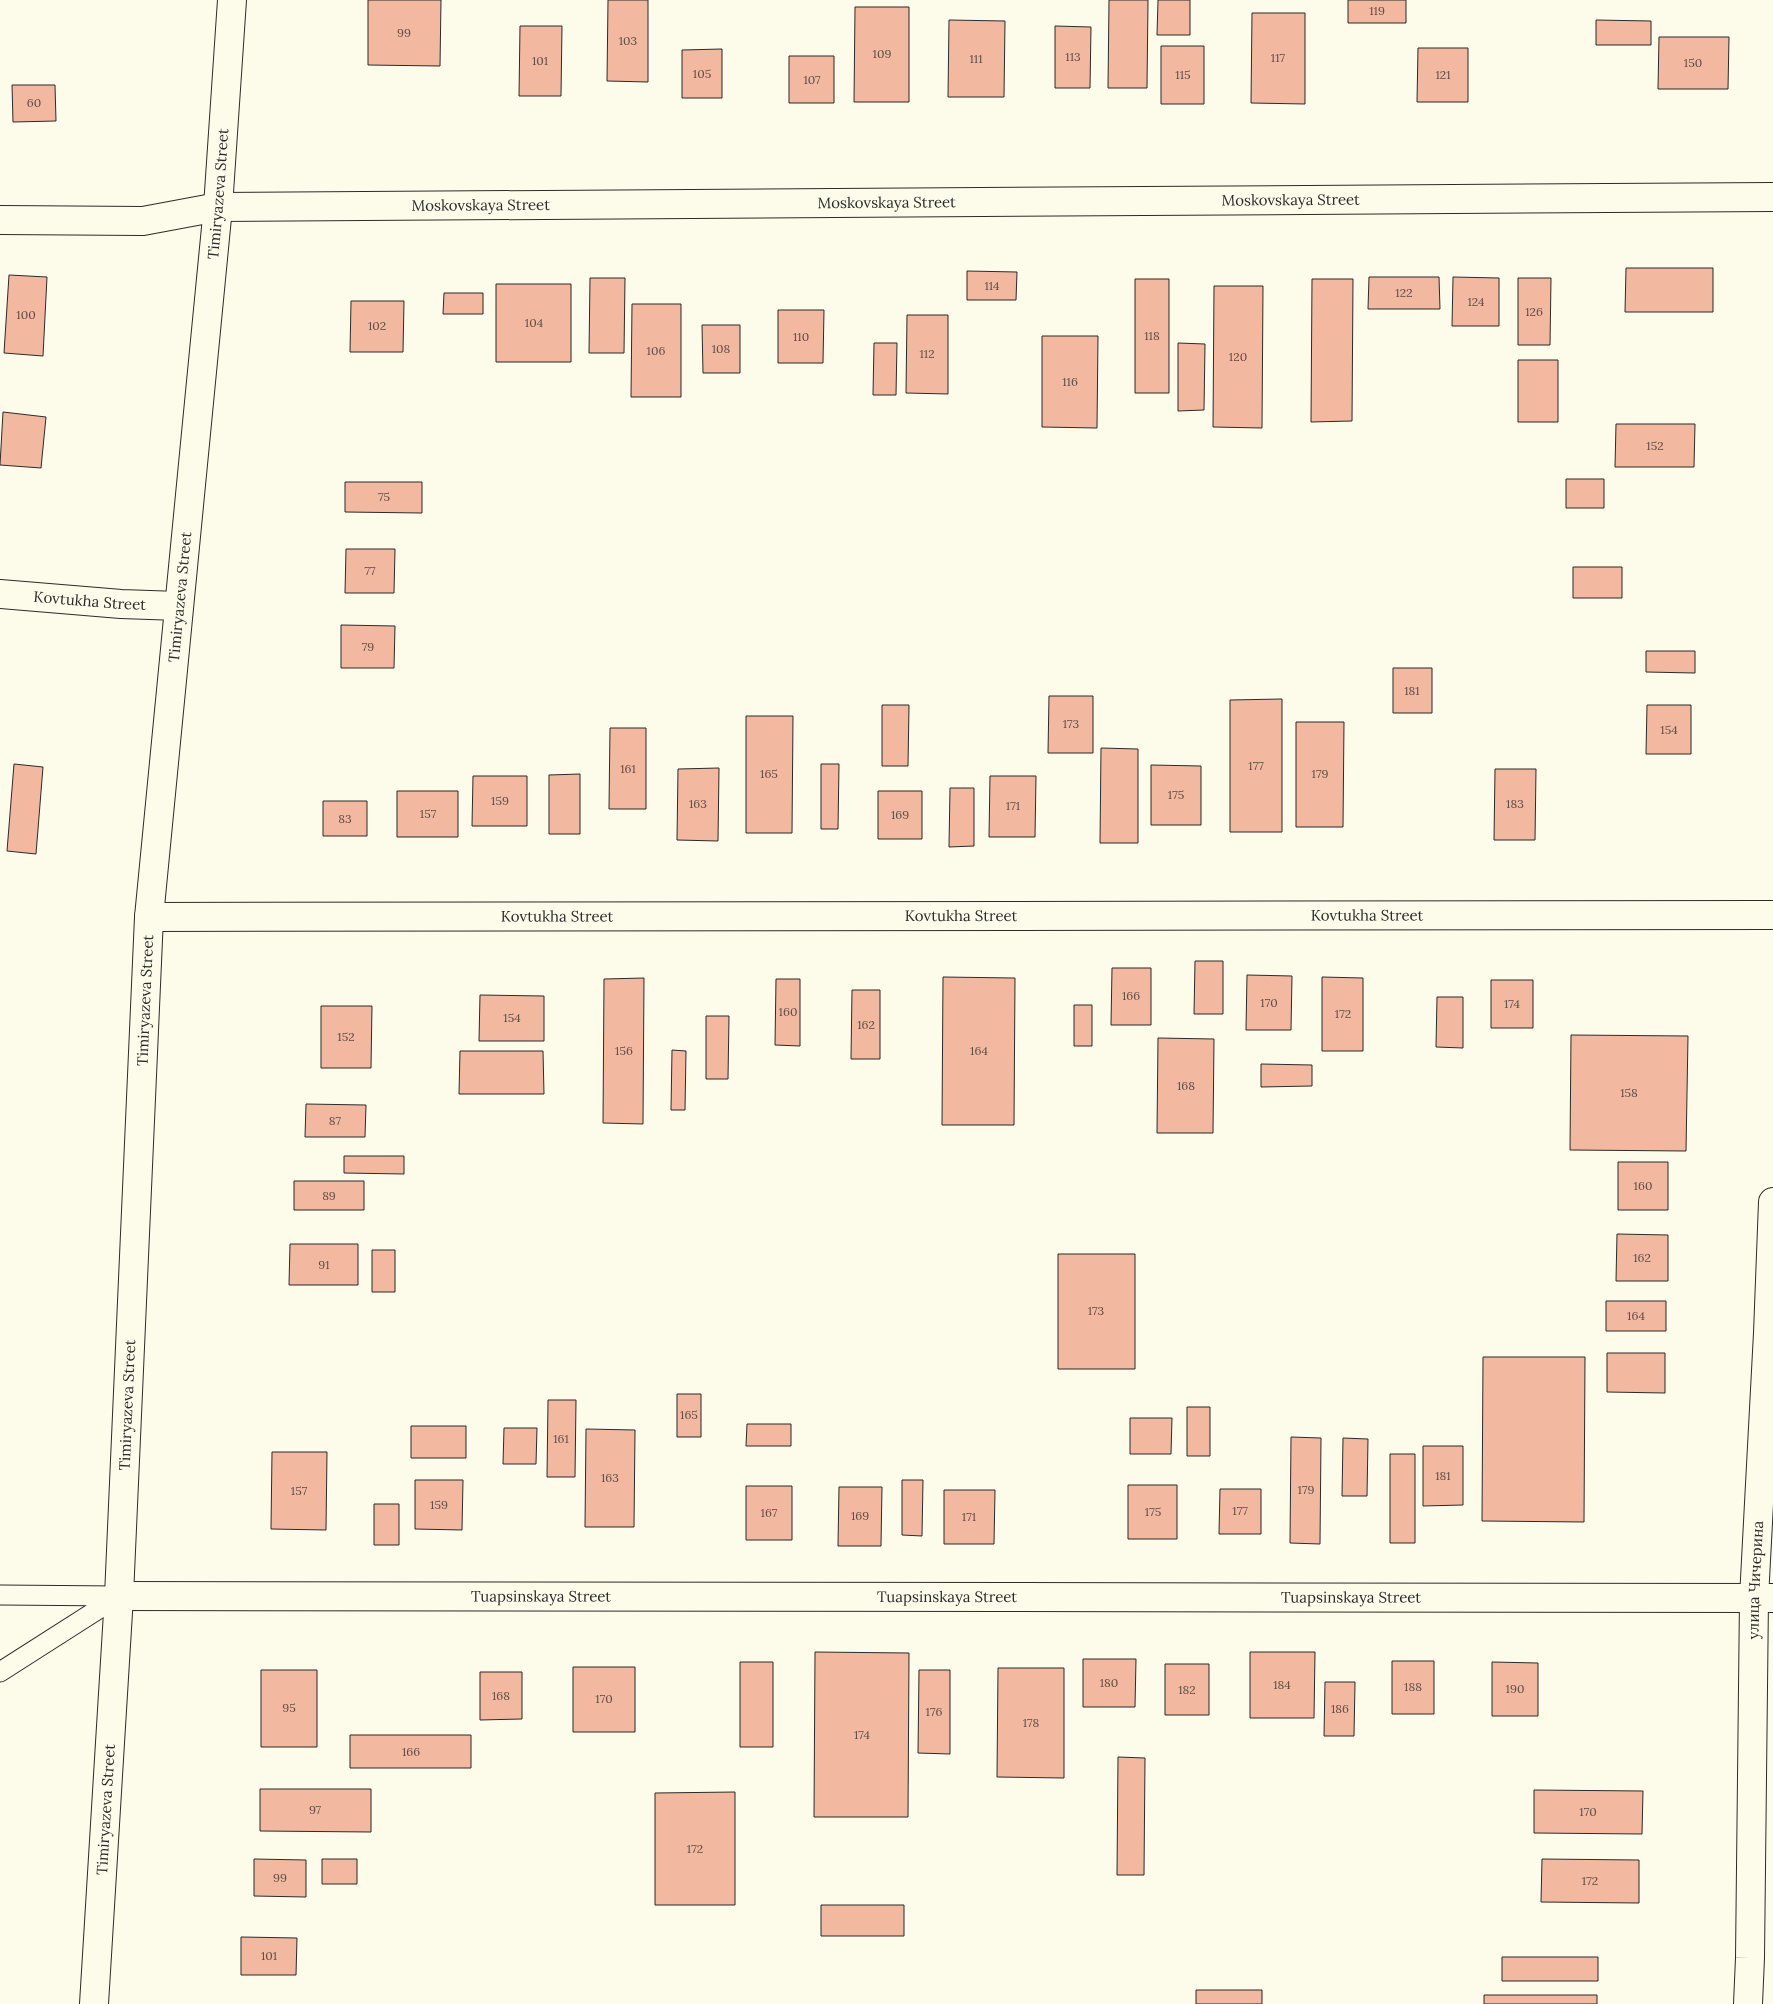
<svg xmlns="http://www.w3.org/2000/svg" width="1773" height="2004" viewBox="0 0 1773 2004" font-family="Lora,serif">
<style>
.building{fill:#f2b8a0;stroke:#2b2b2b}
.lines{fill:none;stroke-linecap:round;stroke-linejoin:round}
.lane-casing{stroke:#2b2b2b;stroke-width:21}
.street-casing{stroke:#2b2b2b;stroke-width:30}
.secondary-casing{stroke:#2b2b2b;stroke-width:30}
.lane{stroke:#fdfbea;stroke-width:19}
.street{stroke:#fdfbea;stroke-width:28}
.secondary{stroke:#fdfbea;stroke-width:28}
.labels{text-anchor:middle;stroke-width:4;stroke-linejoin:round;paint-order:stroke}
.number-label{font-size:12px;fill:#5d4e48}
.street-label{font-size:15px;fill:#2b2b2b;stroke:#fdfbea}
</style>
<rect width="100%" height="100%" fill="#fdfbea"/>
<path class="building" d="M 368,0 L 441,0 L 440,66 L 368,65 Z
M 608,0 L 648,0 L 648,82 L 607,81 Z
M 1109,0 L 1148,0 L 1147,88 L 1108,88 Z
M 1158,0 L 1190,0 L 1190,35 L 1157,35 Z
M 1348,0 L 1406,0 L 1406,23 L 1348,23 Z
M 855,7 L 909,7 L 909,102 L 854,102 Z
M 1252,13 L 1305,13 L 1305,104 L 1251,103 Z
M 949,20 L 1005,21 L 1004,97 L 948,97 Z
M 1596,20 L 1651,21 L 1651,45 L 1596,45 Z
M 520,26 L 562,26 L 561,96 L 519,96 Z
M 1055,26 L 1091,27 L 1090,88 L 1055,88 Z
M 1659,37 L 1729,37 L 1728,89 L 1658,89 Z
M 1161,46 L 1204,46 L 1204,104 L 1161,104 Z
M 1418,48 L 1468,48 L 1468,102 L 1417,102 Z
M 722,49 L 722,98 L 682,98 L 682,50 Z
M 789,56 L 834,56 L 834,103 L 789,103 Z
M 12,85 L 55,85 L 56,121 L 13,122 Z
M 1626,268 L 1713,268 L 1713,312 L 1625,312 Z
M 967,271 L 1017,272 L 1016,300 L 967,300 Z
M 9,275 L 47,277 L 43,356 L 4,353 Z
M 1369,277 L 1439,277 L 1440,309 L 1368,309 Z
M 1453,277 L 1499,278 L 1499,326 L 1452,326 Z
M 590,278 L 625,278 L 624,353 L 589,353 Z
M 1518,278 L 1551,278 L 1550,345 L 1518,345 Z
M 1135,279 L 1169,279 L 1169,393 L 1135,393 Z
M 1312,279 L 1353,279 L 1352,421 L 1311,422 Z
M 496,284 L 571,284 L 571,362 L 496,362 Z
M 1214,286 L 1263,286 L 1262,428 L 1213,427 Z
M 444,293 L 483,293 L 483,314 L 443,314 Z
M 351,301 L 404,301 L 403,352 L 350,352 Z
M 632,304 L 681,304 L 681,397 L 631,397 Z
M 778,310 L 824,310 L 823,363 L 778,363 Z
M 907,315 L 948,315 L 948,394 L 906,393 Z
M 702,325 L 740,325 L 740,373 L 703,373 Z
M 1042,336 L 1098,336 L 1097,428 L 1042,427 Z
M 874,343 L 897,343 L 896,395 L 873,395 Z
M 1178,343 L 1205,344 L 1204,410 L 1178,411 Z
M 1518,360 L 1558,360 L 1558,422 L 1518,422 Z
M 3,412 L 46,417 L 41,468 L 0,465 Z
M 1616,424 L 1695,424 L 1694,467 L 1615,467 Z
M 1566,479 L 1604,479 L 1604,508 L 1566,508 Z
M 345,482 L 422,482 L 422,513 L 345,512 Z
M 346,549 L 395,549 L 394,593 L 345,593 Z
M 1573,567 L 1622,567 L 1622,598 L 1573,598 Z
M 341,625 L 395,626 L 394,668 L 341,668 Z
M 1646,651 L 1695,651 L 1695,673 L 1646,672 Z
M 1393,668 L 1432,668 L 1432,713 L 1393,713 Z
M 1049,696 L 1093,696 L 1093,753 L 1048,753 Z
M 1282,699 L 1282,832 L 1230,832 L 1230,700 Z
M 882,705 L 909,705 L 908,766 L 882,766 Z
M 1647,705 L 1691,705 L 1691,754 L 1646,754 Z
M 746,716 L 793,716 L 792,833 L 746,833 Z
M 1296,722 L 1344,722 L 1343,827 L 1296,827 Z
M 610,728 L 646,728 L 646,809 L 609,809 Z
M 1101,748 L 1138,749 L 1138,843 L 1100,843 Z
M 14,764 L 43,767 L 36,854 L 7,851 Z
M 821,764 L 839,764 L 838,829 L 821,829 Z
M 1151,765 L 1201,766 L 1201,825 L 1151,825 Z
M 719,768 L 718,841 L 677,840 L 678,769 Z
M 1495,769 L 1536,769 L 1535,840 L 1494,840 Z
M 580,774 L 580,834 L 549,834 L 549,775 Z
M 473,776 L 527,776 L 527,826 L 472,826 Z
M 990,776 L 1036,776 L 1035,837 L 989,837 Z
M 950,788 L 974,788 L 974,846 L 949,847 Z
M 397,791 L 458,791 L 458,837 L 397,837 Z
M 878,791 L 922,791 L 922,839 L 878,839 Z
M 323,801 L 367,801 L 367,836 L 323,836 Z
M 1195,961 L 1223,961 L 1223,1014 L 1194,1014 Z
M 1112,968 L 1151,968 L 1151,1025 L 1111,1025 Z
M 1247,975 L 1292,976 L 1291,1030 L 1246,1030 Z
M 943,977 L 1015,978 L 1014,1125 L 942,1125 Z
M 1322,977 L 1363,978 L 1363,1051 L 1322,1051 Z
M 644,978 L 643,1124 L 603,1123 L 604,979 Z
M 776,979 L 800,979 L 800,1046 L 775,1045 Z
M 1491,980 L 1533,980 L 1533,1028 L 1491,1028 Z
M 852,990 L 880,990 L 880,1059 L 851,1059 Z
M 480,995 L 544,996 L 544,1041 L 479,1041 Z
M 1437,997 L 1463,997 L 1463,1048 L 1436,1047 Z
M 1074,1005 L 1092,1005 L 1092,1046 L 1074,1046 Z
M 321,1006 L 372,1006 L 371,1068 L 321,1068 Z
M 706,1016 L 729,1016 L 728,1079 L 706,1079 Z
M 1571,1035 L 1688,1036 L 1686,1151 L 1570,1150 Z
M 1158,1038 L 1214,1039 L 1213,1133 L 1157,1133 Z
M 672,1050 L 686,1051 L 685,1110 L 671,1110 Z
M 460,1051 L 543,1051 L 544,1094 L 459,1094 Z
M 1261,1064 L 1312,1065 L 1312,1086 L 1261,1087 Z
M 306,1104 L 366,1105 L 365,1137 L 305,1137 Z
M 344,1156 L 404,1156 L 404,1174 L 344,1173 Z
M 1618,1162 L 1668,1162 L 1668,1210 L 1618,1210 Z
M 294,1181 L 364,1181 L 364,1210 L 294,1210 Z
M 1617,1234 L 1668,1235 L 1668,1281 L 1616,1281 Z
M 290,1244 L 358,1244 L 358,1285 L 289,1285 Z
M 372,1250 L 395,1250 L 395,1292 L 372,1292 Z
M 1058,1254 L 1135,1254 L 1135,1369 L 1058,1369 Z
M 1606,1301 L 1666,1301 L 1666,1331 L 1606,1331 Z
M 1607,1353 L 1665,1353 L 1665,1393 L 1607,1392 Z
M 1483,1357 L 1585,1357 L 1584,1522 L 1482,1521 Z
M 677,1394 L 701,1394 L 701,1437 L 677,1437 Z
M 548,1400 L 576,1400 L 575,1477 L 547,1477 Z
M 1187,1407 L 1210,1407 L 1210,1456 L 1187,1456 Z
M 1130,1418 L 1172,1418 L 1171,1454 L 1130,1454 Z
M 747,1424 L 791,1424 L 791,1446 L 746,1446 Z
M 411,1426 L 466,1426 L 466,1458 L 411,1458 Z
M 504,1428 L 537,1428 L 536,1464 L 503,1464 Z
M 586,1429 L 635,1430 L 634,1527 L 585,1527 Z
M 1291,1437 L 1321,1438 L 1320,1544 L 1290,1543 Z
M 1343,1438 L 1368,1439 L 1367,1496 L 1342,1496 Z
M 1423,1446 L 1463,1446 L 1463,1505 L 1423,1506 Z
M 272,1452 L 327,1452 L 326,1530 L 271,1529 Z
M 1390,1454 L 1415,1454 L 1415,1543 L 1390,1543 Z
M 415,1480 L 463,1480 L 462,1530 L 415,1529 Z
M 902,1480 L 923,1480 L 922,1536 L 902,1535 Z
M 1128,1485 L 1177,1485 L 1177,1539 L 1128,1539 Z
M 746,1486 L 792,1486 L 792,1540 L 746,1540 Z
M 839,1487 L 882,1487 L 881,1546 L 838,1546 Z
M 1220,1489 L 1261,1489 L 1261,1534 L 1219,1534 Z
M 944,1490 L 995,1490 L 994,1544 L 944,1544 Z
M 374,1504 L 399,1504 L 399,1545 L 374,1545 Z
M 815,1652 L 909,1653 L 908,1817 L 814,1817 Z
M 1250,1652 L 1315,1652 L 1314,1718 L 1250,1718 Z
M 1083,1659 L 1136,1659 L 1135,1707 L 1083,1707 Z
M 1392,1661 L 1434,1661 L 1434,1714 L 1392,1714 Z
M 740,1662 L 773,1662 L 773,1747 L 740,1747 Z
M 1492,1662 L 1538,1663 L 1538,1716 L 1492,1716 Z
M 1165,1664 L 1209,1664 L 1209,1715 L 1165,1715 Z
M 573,1667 L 635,1667 L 635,1732 L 573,1732 Z
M 998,1668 L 1064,1668 L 1064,1778 L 997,1777 Z
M 261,1670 L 317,1670 L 317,1747 L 261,1747 Z
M 919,1670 L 950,1670 L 950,1754 L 918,1753 Z
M 480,1672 L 522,1672 L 522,1719 L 480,1720 Z
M 1325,1682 L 1355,1682 L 1354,1736 L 1324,1736 Z
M 350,1735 L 471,1735 L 471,1768 L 350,1768 Z
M 1118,1757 L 1145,1758 L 1144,1875 L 1117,1875 Z
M 260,1789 L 371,1789 L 371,1832 L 260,1831 Z
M 1534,1790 L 1643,1791 L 1642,1834 L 1534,1833 Z
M 735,1792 L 735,1905 L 655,1905 L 655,1793 Z
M 254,1859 L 306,1860 L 306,1897 L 254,1896 Z
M 322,1859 L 357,1859 L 357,1884 L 322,1884 Z
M 1542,1859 L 1639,1860 L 1639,1903 L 1541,1902 Z
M 821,1905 L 904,1905 L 904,1936 L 821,1936 Z
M 241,1937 L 297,1938 L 296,1975 L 241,1975 Z
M 1502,1957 L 1598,1957 L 1598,1981 L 1502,1981 Z
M 1196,1990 L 1262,1990 L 1262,2004 L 1196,2004 Z
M 1484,1995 L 1597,1995 L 1597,2004 L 1484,2004 Z"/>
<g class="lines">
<g class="lane-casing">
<path id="lane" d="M 0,1595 L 119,1596
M 0,1672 L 119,1596"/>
</g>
<g class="street-casing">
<g id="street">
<path id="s1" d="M 0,220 L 143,221 L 218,207 L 1773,197"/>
<path id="s2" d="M 0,594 L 121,604 L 179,606"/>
<path id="s3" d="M 149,917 L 1773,915"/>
<path id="s4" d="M 119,1596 L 1773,1598"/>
<path id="s5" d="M 1748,2004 L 1750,1958 L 1754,1598 L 1768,1333 L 1773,1202"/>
</g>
</g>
<g class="secondary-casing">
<g id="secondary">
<path id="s6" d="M 94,2004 L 119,1596 L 149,917 L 218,207 L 232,0"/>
</g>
</g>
<use href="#lane" class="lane"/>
<use href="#street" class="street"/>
<use href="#secondary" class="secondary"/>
</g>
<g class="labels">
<g class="number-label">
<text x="1377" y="15">119</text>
<text x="404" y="37">99</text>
<text x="628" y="45">103</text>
<text x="882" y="58">109</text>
<text x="1073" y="61">113</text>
<text x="1278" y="62">117</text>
<text x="976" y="63">111</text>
<text x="540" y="65">101</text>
<text x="1693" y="67">150</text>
<text x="702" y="78">105</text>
<text x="1183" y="79">115</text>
<text x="1443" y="79">121</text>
<text x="812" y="84">107</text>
<text x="34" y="107">60</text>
<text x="992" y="290">114</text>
<text x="1404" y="297">122</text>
<text x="1476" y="306">124</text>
<text x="1534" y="316">126</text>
<text x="26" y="319">100</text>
<text x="534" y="327">104</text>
<text x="377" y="330">102</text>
<text x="1152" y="340">118</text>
<text x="801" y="341">110</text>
<text x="721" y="353">108</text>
<text x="656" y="355">106</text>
<text x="927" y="358">112</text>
<text x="1238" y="361">120</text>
<text x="1070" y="386">116</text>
<text x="1655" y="450">152</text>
<text x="384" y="501">75</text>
<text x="370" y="575">77</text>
<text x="368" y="651">79</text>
<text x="1412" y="695">181</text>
<text x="1071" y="728">173</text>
<text x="1669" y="734">154</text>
<text x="1256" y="770">177</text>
<text x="628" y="773">161</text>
<text x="769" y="778">165</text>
<text x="1320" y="778">179</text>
<text x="1176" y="799">175</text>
<text x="500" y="805">159</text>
<text x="698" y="808">163</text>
<text x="1515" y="808">183</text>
<text x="1013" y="810">171</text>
<text x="428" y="818">157</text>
<text x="900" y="819">169</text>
<text x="345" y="823">83</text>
<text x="1131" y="1000">166</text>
<text x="1269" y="1007">170</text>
<text x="1512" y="1008">174</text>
<text x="788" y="1016">160</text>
<text x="1343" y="1018">172</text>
<text x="512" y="1022">154</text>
<text x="866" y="1029">162</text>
<text x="346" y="1041">152</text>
<text x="624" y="1055">156</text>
<text x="979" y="1055">164</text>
<text x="1186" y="1090">168</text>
<text x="1629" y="1097">158</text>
<text x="335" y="1125">87</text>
<text x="1643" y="1190">160</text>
<text x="329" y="1200">89</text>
<text x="1642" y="1262">162</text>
<text x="324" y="1269">91</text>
<text x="1096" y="1315">173</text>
<text x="1636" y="1320">164</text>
<text x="689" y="1419">165</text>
<text x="561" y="1443">161</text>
<text x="1443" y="1480">181</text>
<text x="610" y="1482">163</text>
<text x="1306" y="1494">179</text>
<text x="299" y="1495">157</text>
<text x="439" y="1509">159</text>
<text x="1240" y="1515">177</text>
<text x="1153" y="1516">175</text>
<text x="769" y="1517">167</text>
<text x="860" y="1520">169</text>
<text x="969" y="1521">171</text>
<text x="1109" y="1687">180</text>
<text x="1282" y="1689">184</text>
<text x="1413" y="1691">188</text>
<text x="1515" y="1693">190</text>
<text x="1187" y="1694">182</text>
<text x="501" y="1700">168</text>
<text x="604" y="1703">170</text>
<text x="289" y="1712">95</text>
<text x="1340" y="1713">186</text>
<text x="934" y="1716">176</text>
<text x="1031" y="1727">178</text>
<text x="862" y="1739">174</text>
<text x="411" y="1756">166</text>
<text x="315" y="1814">97</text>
<text x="1588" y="1816">170</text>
<text x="695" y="1853">172</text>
<text x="280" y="1882">99</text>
<text x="1590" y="1885">172</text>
<text x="269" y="1960">101</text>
</g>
<g class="street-label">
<text dy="5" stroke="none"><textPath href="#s6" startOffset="1815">Timiryazeva Street</textPath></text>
<text dy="5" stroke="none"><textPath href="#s1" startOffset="1292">Moskovskaya Street</textPath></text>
<text dy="5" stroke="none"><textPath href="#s1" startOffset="888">Moskovskaya Street</textPath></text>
<text dy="5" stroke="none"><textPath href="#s1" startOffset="482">Moskovskaya Street</textPath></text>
<text dy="5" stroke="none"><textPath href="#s6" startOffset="1410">Timiryazeva Street</textPath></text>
<text dy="5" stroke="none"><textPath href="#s2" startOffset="90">Kovtukha Street</textPath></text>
<text dy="5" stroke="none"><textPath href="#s3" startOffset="1218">Kovtukha Street</textPath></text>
<text dy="5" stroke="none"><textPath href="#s3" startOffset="812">Kovtukha Street</textPath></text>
<text dy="5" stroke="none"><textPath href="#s3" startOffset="408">Kovtukha Street</textPath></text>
<text dy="5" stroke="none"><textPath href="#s6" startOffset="1005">Timiryazeva Street</textPath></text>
<text dy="5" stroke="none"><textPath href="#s6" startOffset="600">Timiryazeva Street</textPath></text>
<text dy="5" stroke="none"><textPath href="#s5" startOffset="424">улица Чичерина</textPath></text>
<text dy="5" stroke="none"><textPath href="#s4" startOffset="422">Tuapsinskaya Street</textPath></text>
<text dy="5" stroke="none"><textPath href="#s4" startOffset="828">Tuapsinskaya Street</textPath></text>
<text dy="5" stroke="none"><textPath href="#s4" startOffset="1232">Tuapsinskaya Street</textPath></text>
<text dy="5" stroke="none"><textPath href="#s6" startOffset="195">Timiryazeva Street</textPath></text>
</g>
</g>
</svg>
